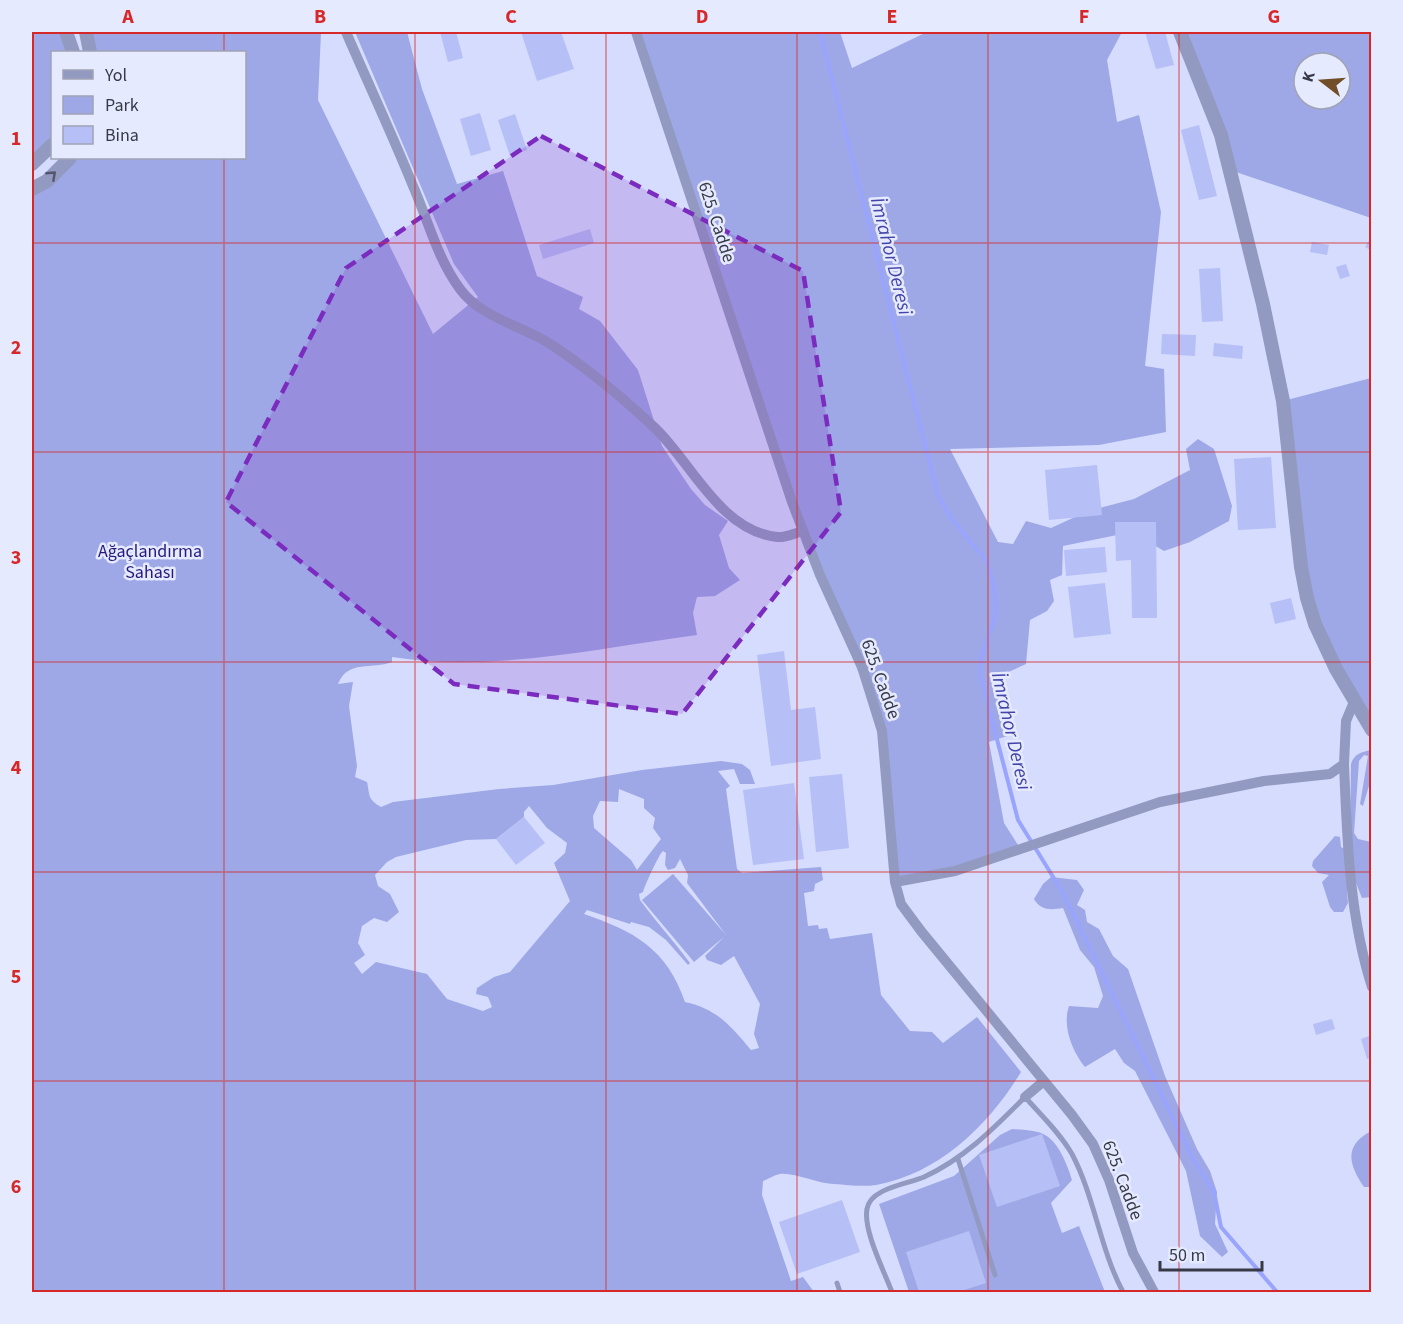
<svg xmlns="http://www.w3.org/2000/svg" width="1403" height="1324" viewBox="0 0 1403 1324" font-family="'Source Sans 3',sans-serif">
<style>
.green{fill:#9ea8e6;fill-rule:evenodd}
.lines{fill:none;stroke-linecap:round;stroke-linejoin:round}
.stream{stroke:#99a4fd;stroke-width:4}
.building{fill:#b6bff6}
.service{stroke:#939ac1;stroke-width:5}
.minor{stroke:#939ac1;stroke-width:10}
.tertiary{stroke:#939ac1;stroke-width:14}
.oneway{stroke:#53566c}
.marked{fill:#7b2cbf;fill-opacity:0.2;stroke:#7b2cbf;stroke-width:4.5;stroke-dasharray:12 8;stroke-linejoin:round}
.grid{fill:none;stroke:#d62828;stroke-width:1.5;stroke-opacity:0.55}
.labels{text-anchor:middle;stroke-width:5;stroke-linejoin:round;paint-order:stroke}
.street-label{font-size:18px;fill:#373947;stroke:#e6eaff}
.park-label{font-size:18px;fill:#25197e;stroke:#e6eaff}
.water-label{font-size:20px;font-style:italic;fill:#4344aa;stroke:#e6eaff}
.neatline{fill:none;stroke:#d62828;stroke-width:2}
.grid-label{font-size:20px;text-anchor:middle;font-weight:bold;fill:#d62828}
</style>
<rect width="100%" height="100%" fill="#d6dcfe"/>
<path class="green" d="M 32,32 L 66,32 L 73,52 L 52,52 L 52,145 L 32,164 Z
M 86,32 L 321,32 L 318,100 L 433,334 L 478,297 L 454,264 L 355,32 L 407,32 L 422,89 L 457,184 L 503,171 L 537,276 L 583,297 L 579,309 L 600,321 L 638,370 L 662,446 L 691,489 L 705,505 L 728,521 L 719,535 L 729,568 L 740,580 L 715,596 L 697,597 L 693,613 L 697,635 C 598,648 491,673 392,657 L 392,662 C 372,670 348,659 338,684 L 353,682 L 349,706 L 357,766 L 355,777 L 367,782 C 370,795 367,799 381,807 L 393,802 L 499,789 L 553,785 L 642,770 L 721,761 L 742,764 L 750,770 L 755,784 L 740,784 L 734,769 L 718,771 L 730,786 L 726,789 L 737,869 L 742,873 L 821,867 L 823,880 L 815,884 L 814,891 L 804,893 L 808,926 L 818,925 L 819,929 L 827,928 L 830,939 L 872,933 L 881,995 L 910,1031 L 932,1032 L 943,1043 L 977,1017 L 1021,1072 C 989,1125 939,1174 876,1185 C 862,1187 848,1185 834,1184 C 819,1184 793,1172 780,1174 C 774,1175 768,1179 763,1181 L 762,1195 L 791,1281 L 803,1277 L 814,1292 L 32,1292 L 32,189 L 70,158 L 244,158 L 244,52 L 90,52 ZM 619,789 L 644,799 L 644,808 L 655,818 L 653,828 L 661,839 L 637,870 L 631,860 L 594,828 L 593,816 L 600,801 L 618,802 ZM 529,806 L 547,828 L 567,843 L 565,853 L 554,863 L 570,901 L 510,972 L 494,977 L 477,988 L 476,994 L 488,997 L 492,1007 L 483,1011 L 447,999 L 427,974 L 376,962 L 362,974 L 354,963 L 365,955 L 358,943 L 362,926 L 374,918 L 387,922 L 399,912 L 390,894 L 378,886 L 375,875 L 387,862 L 396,857 L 466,840 L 496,839 L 524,817 L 524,812 ZM 663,851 L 666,853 L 665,865 L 668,870 L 675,868 L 680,859 L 688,875 L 687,883 L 726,935 L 673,874 L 642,900 L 694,962 L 724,937 L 705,956 L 707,960 L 721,965 L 734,956 L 760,1004 L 754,1034 L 759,1048 L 751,1050 C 731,1026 717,1009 685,1002 C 667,949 634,931 584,914 L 587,910 L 630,924 L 631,922 L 649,927 L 666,940 L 688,965 L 690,963 C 674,941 656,922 640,900 L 639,894 L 643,892 C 645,885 659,854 663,851 Z
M 636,32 L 840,32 L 852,68 L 927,32 L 1122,32 L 1107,60 L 1117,122 L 1139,115 L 1161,212 L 1145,366 L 1164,369 L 1166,432 L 1099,445 L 950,449 L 998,542 L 1013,544 L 1026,521 L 1051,528 L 1088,511 L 1134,499 L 1190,470 L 1186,449 L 1198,439 L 1214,449 L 1232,506 L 1229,521 L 1190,542 L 1164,551 L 1132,532 L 1063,546 L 1062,575 L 1050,580 L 1054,601 L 1047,611 L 1030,620 L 1026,664 L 1004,674 L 997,690 L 1007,736 L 989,742 L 1004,823 L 1020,848 L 985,861 L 895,882 L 882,731 L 817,568 Z
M 1180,32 L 1371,32 L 1371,218 L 1230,170 ZM 1304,63 L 1340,63 L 1340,99 L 1304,99 Z
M 1371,378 L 1371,730 L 1315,624 L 1283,401 Z
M 1371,750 L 1371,779 L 1363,806 L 1360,804 L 1368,756 L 1364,755 L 1359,761 L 1354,833 L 1358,839 L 1371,842 L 1371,897 L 1362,898 L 1356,883 L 1347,892 L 1348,903 L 1343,912 L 1334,912 L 1330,907 L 1322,882 L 1329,875 L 1318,873 L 1312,866 L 1313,861 L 1335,836 L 1340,837 L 1341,847 L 1345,849 L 1350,838 L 1351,764 C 1354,754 1361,752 1371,750 Z
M 1051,877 L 1077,880 L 1084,890 L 1077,905 L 1085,910 L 1087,922 L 1099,929 L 1113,956 L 1128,969 L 1165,1076 L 1197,1149 L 1210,1171 L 1217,1192 L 1215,1224 L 1228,1252 L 1222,1257 L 1200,1236 L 1186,1171 L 1135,1071 L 1124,1063 L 1115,1049 L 1085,1067 C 1072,1051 1062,1026 1069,1006 L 1098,1008 L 1103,996 L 1094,967 L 1080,950 L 1063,908 C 1051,910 1041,911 1034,899 L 1043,884 Z
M 1012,1129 C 1022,1130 1037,1130 1045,1135 C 1059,1142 1068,1167 1072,1180 L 1051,1203 L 1062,1233 L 1079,1226 L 1105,1292 L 909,1292 L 879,1204 L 954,1176 L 1000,1135 Z
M 1371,1131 L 1371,1187 L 1364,1187 C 1349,1165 1343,1146 1371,1131 Z"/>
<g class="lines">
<path class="stream" d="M 820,32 L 938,496 L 951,518 L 988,563 L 995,591 L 996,615 L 982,654 L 980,674 L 1018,820 L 1063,893 L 1193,1159 L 1214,1192 L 1221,1227 L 1277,1292"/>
</g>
<path class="building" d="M 440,32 L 456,32 L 463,58 L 448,62 Z
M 521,32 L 561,32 L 574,69 L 537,81 Z
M 1145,32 L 1165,32 L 1174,65 L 1156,69 Z
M 480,113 L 491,150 L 471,156 L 460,119 Z
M 515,114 L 527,150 L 510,156 L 498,120 Z
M 1199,125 L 1217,196 L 1199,200 L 1181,130 Z
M 590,229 L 594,243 L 543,259 L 539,245 Z
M 1372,236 L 1372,251 L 1365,247 Z
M 1312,242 L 1329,245 L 1327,255 L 1310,252 Z
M 1346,264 L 1350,276 L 1340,279 L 1336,267 Z
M 1220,268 L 1223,321 L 1202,322 L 1199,269 Z
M 1162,334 L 1196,335 L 1195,356 L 1161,354 Z
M 1214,343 L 1243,346 L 1242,359 L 1213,356 Z
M 1271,457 L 1276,528 L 1238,530 L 1234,459 Z
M 1097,465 L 1102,515 L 1049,520 L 1045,470 Z
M 1115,522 L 1156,522 L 1157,618 L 1132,618 L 1131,560 L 1116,561 Z
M 1105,547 L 1107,572 L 1066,576 L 1064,550 Z
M 1105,583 L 1111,634 L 1074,638 L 1068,587 Z
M 1291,598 L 1296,619 L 1275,624 L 1270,603 Z
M 784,651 L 791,710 L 815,707 L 821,759 L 771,766 L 757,655 Z
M 842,774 L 849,848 L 816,852 L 809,777 Z
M 794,783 L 804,859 L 753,865 L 743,790 Z
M 524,817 L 545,843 L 516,865 L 496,839 Z
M 1332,1019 L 1335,1029 L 1316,1035 L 1313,1024 Z
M 1372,1035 L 1372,1058 L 1367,1059 L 1361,1039 Z
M 1042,1134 L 1060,1186 L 997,1207 L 979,1155 Z
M 842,1200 L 860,1252 L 797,1274 L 779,1222 Z
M 969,1231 L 986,1283 L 958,1292 L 919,1292 L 906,1252 Z"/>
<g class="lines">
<path class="service" d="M 958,1159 L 995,1275
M 837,1283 L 840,1292
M 892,1292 C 884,1271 863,1230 867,1209 C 870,1188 908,1184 924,1177 C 965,1158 994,1128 1025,1097 C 1041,1115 1060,1133 1072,1154 C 1095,1198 1100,1249 1123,1292"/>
<path class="minor" d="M 346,32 C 368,83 392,134 413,186 C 428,220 437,258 460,289 C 481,318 523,326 552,345 C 588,369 623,398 655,428 C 691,462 720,531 777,537 C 785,538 795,533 803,531
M 636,32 L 792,502 L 820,575 L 862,667 L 882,731 L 895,882 L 901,904 L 921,931 L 1072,1115 L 1093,1144 L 1109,1180 L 1133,1253 L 1154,1292
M 1344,764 C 1347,838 1349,915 1372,987
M 895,882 L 955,871 L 1160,802 L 1264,781 L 1330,774 L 1344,764 L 1346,721 L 1354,702
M 1025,1097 L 1044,1081"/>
<path class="tertiary" d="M 66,32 L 73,52
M 86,32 L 90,52
M 1180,32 L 1221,135 L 1263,304 L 1283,401 L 1301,567 L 1307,598 L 1315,624 L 1336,669 L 1372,730
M 32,164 L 52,145
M 32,189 L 47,181 L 70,158"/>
</g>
<defs><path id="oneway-chevron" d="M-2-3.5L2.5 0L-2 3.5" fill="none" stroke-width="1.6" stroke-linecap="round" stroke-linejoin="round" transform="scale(1.5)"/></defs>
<use class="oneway" href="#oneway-chevron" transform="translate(52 175) rotate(-43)"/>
<path class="marked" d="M 541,136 L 803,271 L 841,512 L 682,714 L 454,684 L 226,502 L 346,268 Z"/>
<path class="grid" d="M 224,32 L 224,52M 415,32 L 415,1292M 606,32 L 606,1292M 797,32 L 797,1292M 988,32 L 988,1292M 1179,32 L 1179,1292M 224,158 L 224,1292M 32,243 L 1372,243M 32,452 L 1372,452M 32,662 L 1372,662M 32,872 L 1372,872M 32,1081 L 1372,1081"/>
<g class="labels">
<g class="street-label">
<text transform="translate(717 222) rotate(72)" y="6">625. Cadde</text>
<text transform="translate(881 679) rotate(70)" y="6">625. Cadde</text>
<text transform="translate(1123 1180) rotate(69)" y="6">625. Cadde</text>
</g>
<g class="park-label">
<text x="150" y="557">Ağaçlandırma<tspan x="150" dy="21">Sahası</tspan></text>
</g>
<g class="water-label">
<text transform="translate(892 256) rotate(76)" y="7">İmrahor Deresi</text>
<text transform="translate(1012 731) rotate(77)" y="7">İmrahor Deresi</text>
</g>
</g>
<rect width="1403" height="1324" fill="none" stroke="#e6eaff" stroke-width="66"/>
<rect x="51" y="51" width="195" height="108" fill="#e6eaff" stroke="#a0a3b5" stroke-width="1.5"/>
<rect x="63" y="70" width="30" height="9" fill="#939ac1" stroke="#a0a3b5" stroke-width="1.5"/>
<text x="105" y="81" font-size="18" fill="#373947">Yol</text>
<rect x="63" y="96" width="30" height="18" fill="#9ea8e6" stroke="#a0a3b5" stroke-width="1.5"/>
<text x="105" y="111" font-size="18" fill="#373947">Park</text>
<rect x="63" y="126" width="30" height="18" fill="#b6bff6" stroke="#a0a3b5" stroke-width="1.5"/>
<text x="105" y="141" font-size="18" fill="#373947">Bina</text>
<g transform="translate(1322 81) rotate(287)"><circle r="28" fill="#e6eaff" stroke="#a0a3b5" stroke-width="1.5"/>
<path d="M0-4.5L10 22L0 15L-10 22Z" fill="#714e27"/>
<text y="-9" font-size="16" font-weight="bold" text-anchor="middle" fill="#373947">K</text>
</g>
<path d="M1160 1261v9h102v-9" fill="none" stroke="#373947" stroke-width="3"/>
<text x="1169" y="1261" font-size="18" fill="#373947" stroke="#e6eaff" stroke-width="4.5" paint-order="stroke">50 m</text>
<rect x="33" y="33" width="1337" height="1258" class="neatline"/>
<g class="grid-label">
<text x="128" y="23">A</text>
<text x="320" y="23">B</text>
<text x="511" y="23">C</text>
<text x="702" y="23">D</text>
<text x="892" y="23">E</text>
<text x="1084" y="23">F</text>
<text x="1274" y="23">G</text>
<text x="16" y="145">1</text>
<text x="16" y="354">2</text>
<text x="16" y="564">3</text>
<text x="16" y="774">4</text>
<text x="16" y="983">5</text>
<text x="16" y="1193">6</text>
</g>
</svg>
